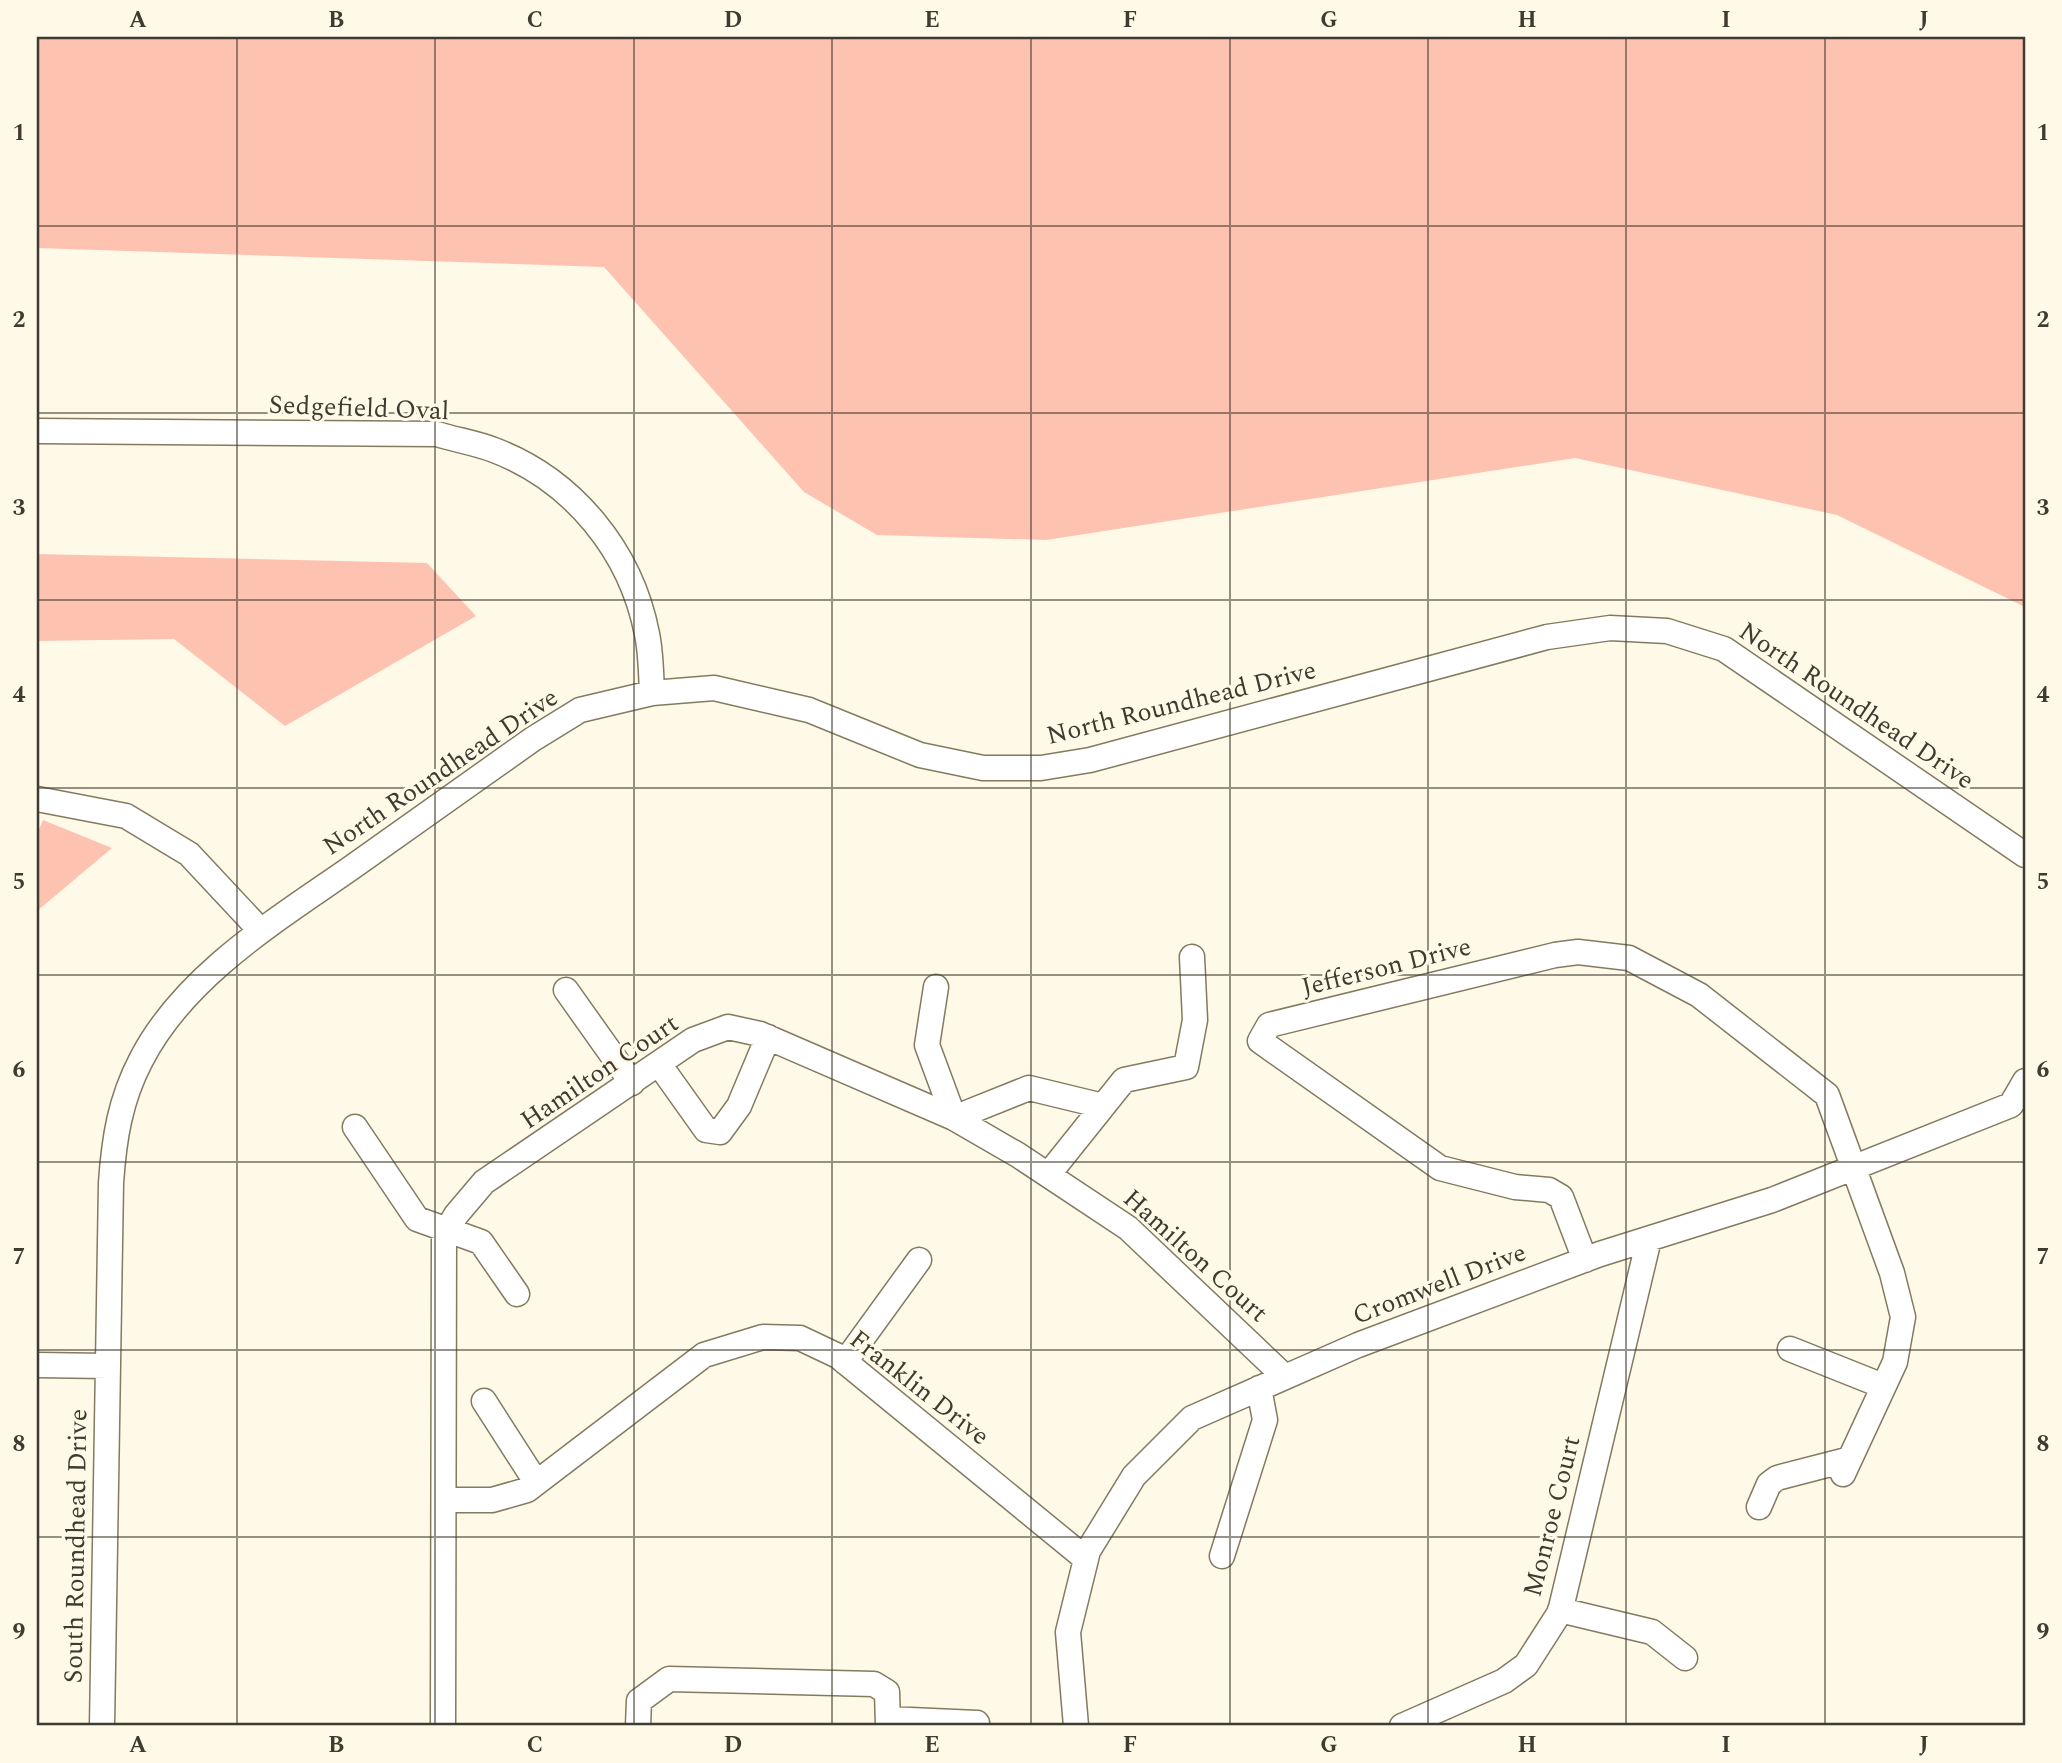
<svg xmlns="http://www.w3.org/2000/svg" width="2062" height="1763" viewBox="0 0 2062 1763" font-family="Spectral,serif">
<style>
.green{fill:#fec2b1}
.lines{fill:none;stroke-linecap:round;stroke-linejoin:round}
.minor-casing{stroke:#837a60;stroke-width:27}
.minor{stroke:#fff;stroke-width:24}
.grid{fill:none;stroke:#3f3b30;stroke-width:2;stroke-opacity:0.55}
.labels{text-anchor:middle;stroke-width:6;stroke-linejoin:round;paint-order:stroke}
.street-label{font-size:26px;fill:#3f3b30;stroke:#fff9e8}
.neatline{fill:none;stroke:#3f3b30;stroke-width:2.5}
.grid-label{font-size:23px;text-anchor:middle;font-weight:bold;fill:#3f3b30}
</style>
<rect width="100%" height="100%" fill="#fff9e8"/>
<path class="green" d="M 37,37 L 2025,37 L 2025,607 L 1837,515 L 1575,458 L 1046,540 L 877,535 L 804,492 L 604,267 L 37,248 Z
M 37,554 L 427,563 L 476,616 L 285,726 L 174,639 L 37,641 Z
M 43,820 L 112,848 L 37,911 L 37,834 Z"/>
<g class="lines">
<g class="minor-casing">
<path id="minor" d="M 37,431 L 437,434 C 456,440 476,443 494,450 C 573,480 631,551 647,634 C 651,653 651,674 652,693
M 37,799 L 126,816 L 189,854 L 261,931
M 936,987 L 927,1045 L 954,1118 L 1029,1088 L 1103,1106
M 566,990 L 632,1083
M 659,1064 L 706,1130 L 720,1132 L 739,1106 L 768,1037
M 355,1127 L 417,1219 L 481,1242 L 517,1294
M 1048,1175 L 1124,1080 L 1186,1067 L 1195,1020 L 1192,957
M 1585,1260 L 1561,1197 L 1549,1190 L 1515,1187 L 1440,1168 L 1260,1041 L 1269,1025 L 1555,955 L 1578,952 L 1629,958 L 1699,995 L 1827,1095 L 1892,1273 L 1903,1317 L 1895,1362 L 1843,1474
M 1790,1349 L 1883,1386
M 845,1362 L 919,1260
M 37,1365 L 107,1366
M 484,1401 L 536,1482
M 445,1500 L 492,1500 L 527,1490 L 704,1355 L 763,1337 L 800,1338 L 838,1356 L 1086,1559
M 1759,1507 L 1769,1484 L 1777,1478 L 1850,1459
M 1222,1556 L 1265,1420 L 1259,1388
M 1560,1610 L 1652,1632 L 1685,1658
M 888,1719 L 977,1723
M 102,1726 L 111,1183 C 114,1139 120,1100 141,1060 C 184,976 275,921 351,868 C 411,825 472,782 533,739 L 580,710 L 652,693 L 714,688 L 809,710 L 920,755 L 983,768 L 1041,768 L 1090,760 L 1547,637 L 1610,628 L 1667,631 L 1724,649 L 2025,855
M 443,1726 L 444,1236 L 456,1215 L 484,1182 L 693,1040 L 728,1027 L 760,1034 L 954,1118 L 1018,1155 L 1128,1228 L 1285,1377
M 638,1726 L 639,1701 L 669,1679 L 874,1684 L 887,1692 L 888,1726
M 1076,1726 L 1068,1632 L 1088,1551 L 1134,1476 L 1192,1418 L 1358,1345 L 1600,1254 L 1772,1200 L 2011,1105 L 2025,1081
M 1402,1726 L 1504,1681 L 1526,1665 L 1560,1612 L 1649,1239"/>
</g>
<use href="#minor" class="minor"/>
</g>
<path class="grid" d="M 237,37 L 237,1726M 435,37 L 435,1726M 634,37 L 634,1726M 832,37 L 832,1726M 1031,37 L 1031,1726M 1230,37 L 1230,1726M 1428,37 L 1428,1726M 1626,37 L 1626,1726M 1825,37 L 1825,1726M 37,226 L 2025,226M 37,413 L 2025,413M 37,600 L 2025,600M 37,788 L 2025,788M 37,975 L 2025,975M 37,1162 L 2025,1162M 37,1350 L 2025,1350M 37,1537 L 2025,1537"/>
<g class="labels">
<g class="street-label">
<text transform="translate(359 407) rotate(2)" y="9">Sedgefield Oval</text>
<text transform="translate(1181 702) rotate(-14)" y="9">North Roundhead Drive</text>
<text transform="translate(1857 705) rotate(34)" y="9">North Roundhead Drive</text>
<text transform="translate(440 771) rotate(-34)" y="9">North Roundhead Drive</text>
<text transform="translate(1386 966) rotate(-14)" y="9">Jefferson Drive</text>
<text transform="translate(599 1071) rotate(-34)" y="9">Hamilton Court</text>
<text transform="translate(1196 1255) rotate(42)" y="9">Hamilton Court</text>
<text transform="translate(1439 1283) rotate(-21)" y="9">Cromwell Drive</text>
<text transform="translate(920 1387) rotate(38)" y="9">Franklin Drive</text>
<text transform="translate(1551 1516) rotate(-76)" y="9">Monroe Court</text>
<text transform="translate(75 1546) rotate(-89)" y="9">South Roundhead Drive</text>
</g>
</g>
<rect width="2062" height="1763" fill="none" stroke="#fff9e8" stroke-width="77"/>
<rect x="38" y="38" width="1986" height="1686" class="neatline"/>
<g class="grid-label">
<text x="138" y="27">A</text>
<text x="336" y="27">B</text>
<text x="535" y="27">C</text>
<text x="733" y="27">D</text>
<text x="932" y="27">E</text>
<text x="1130" y="27">F</text>
<text x="1329" y="27">G</text>
<text x="1527" y="27">H</text>
<text x="1726" y="27">I</text>
<text x="1924" y="27">J</text>
<text x="19" y="140">1</text>
<text x="2043" y="140">1</text>
<text x="19" y="327">2</text>
<text x="2043" y="327">2</text>
<text x="19" y="515">3</text>
<text x="2043" y="515">3</text>
<text x="19" y="702">4</text>
<text x="2043" y="702">4</text>
<text x="19" y="889">5</text>
<text x="2043" y="889">5</text>
<text x="19" y="1077">6</text>
<text x="2043" y="1077">6</text>
<text x="19" y="1264">7</text>
<text x="2043" y="1264">7</text>
<text x="19" y="1451">8</text>
<text x="2043" y="1451">8</text>
<text x="19" y="1639">9</text>
<text x="2043" y="1639">9</text>
<text x="138" y="1752">A</text>
<text x="336" y="1752">B</text>
<text x="535" y="1752">C</text>
<text x="733" y="1752">D</text>
<text x="932" y="1752">E</text>
<text x="1130" y="1752">F</text>
<text x="1329" y="1752">G</text>
<text x="1527" y="1752">H</text>
<text x="1726" y="1752">I</text>
<text x="1924" y="1752">J</text>
</g>
</svg>
